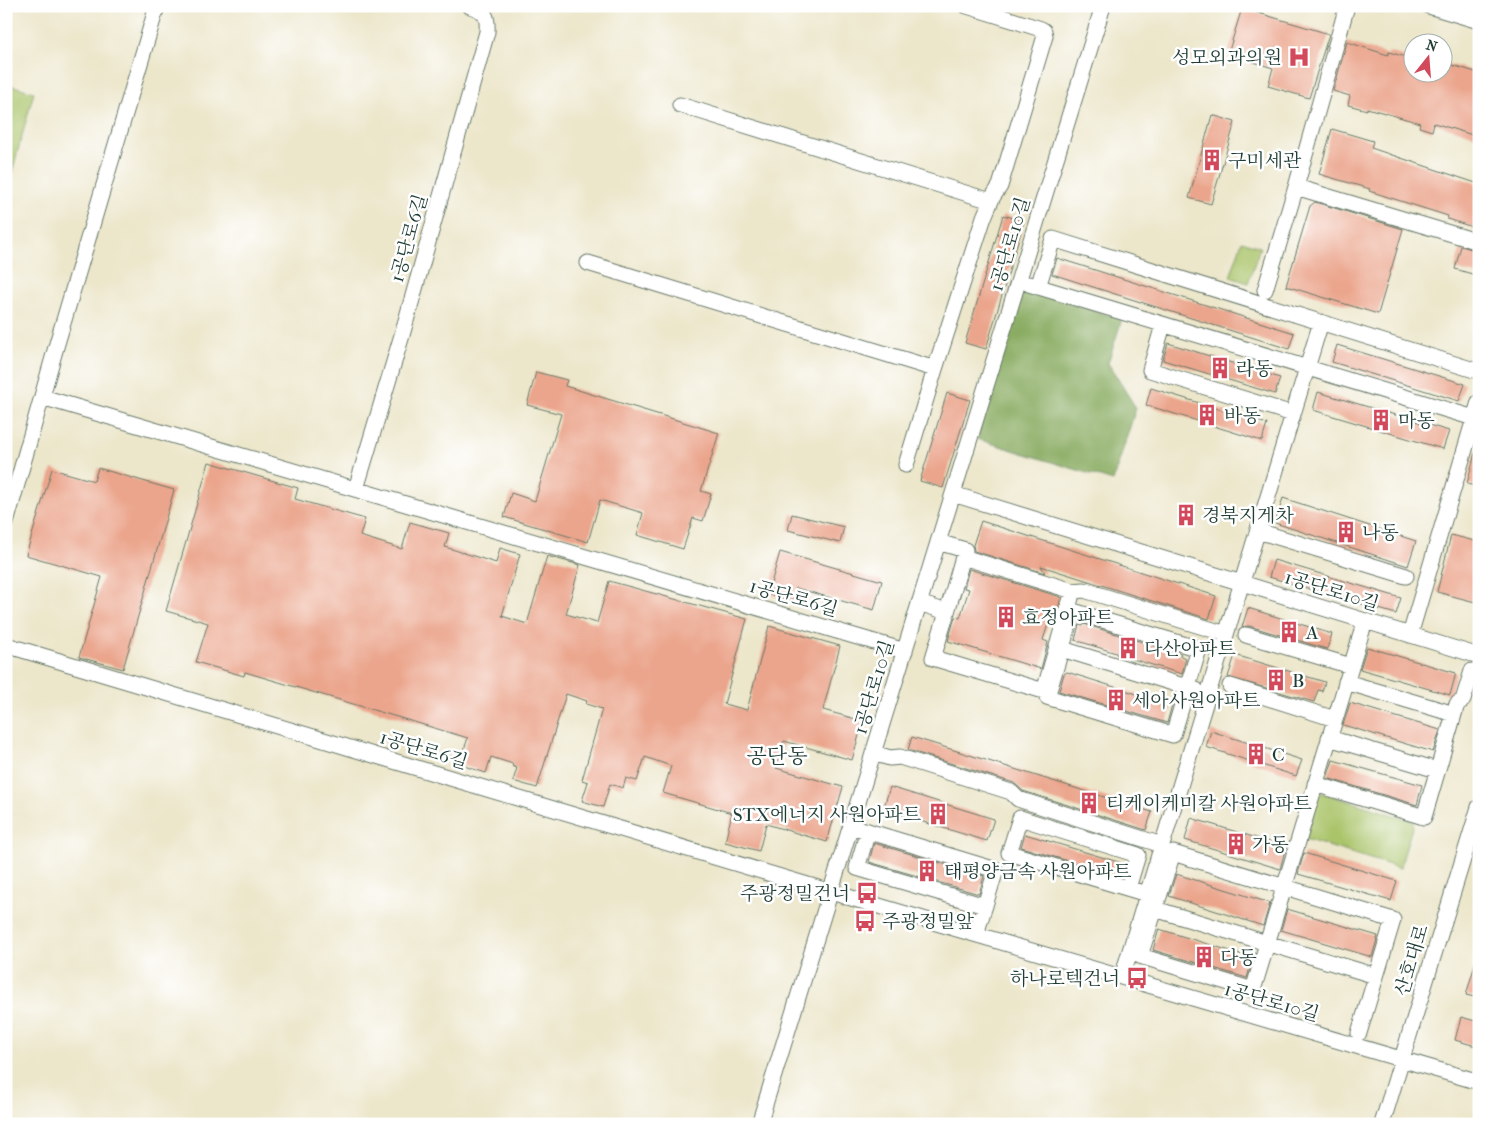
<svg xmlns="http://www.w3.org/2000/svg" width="1485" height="1130" viewBox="0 0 1485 1130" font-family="'IM FELL French Canon','Noto Serif KR',serif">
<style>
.green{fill:#aac46a;stroke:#64804f}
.forest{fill:#87aa5e;stroke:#537449}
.building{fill:#eba58c}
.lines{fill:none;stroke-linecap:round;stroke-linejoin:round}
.minor-casing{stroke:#677868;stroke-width:17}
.minor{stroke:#fff;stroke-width:15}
.labels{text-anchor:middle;stroke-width:5;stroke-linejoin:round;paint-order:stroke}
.poi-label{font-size:19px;fill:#1f3d34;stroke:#fff;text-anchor:start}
.street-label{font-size:19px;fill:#1f3d34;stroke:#fff}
.quarter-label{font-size:21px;fill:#1f3d34;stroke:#fff}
</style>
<rect width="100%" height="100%" fill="#fff"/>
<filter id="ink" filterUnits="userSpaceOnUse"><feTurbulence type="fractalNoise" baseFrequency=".02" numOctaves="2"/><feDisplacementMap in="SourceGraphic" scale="10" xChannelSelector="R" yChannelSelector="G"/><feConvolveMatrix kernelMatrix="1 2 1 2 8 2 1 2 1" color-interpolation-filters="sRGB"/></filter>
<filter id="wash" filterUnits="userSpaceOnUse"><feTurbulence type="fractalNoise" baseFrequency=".0096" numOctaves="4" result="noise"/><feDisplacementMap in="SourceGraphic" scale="20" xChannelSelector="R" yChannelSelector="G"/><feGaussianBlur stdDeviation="1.12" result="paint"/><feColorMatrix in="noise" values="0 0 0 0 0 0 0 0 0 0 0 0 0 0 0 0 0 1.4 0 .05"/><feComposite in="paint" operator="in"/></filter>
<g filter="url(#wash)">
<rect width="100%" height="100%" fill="#ece6ca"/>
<path class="green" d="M 6,84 L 34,92 L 9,183 L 6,183 Z
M 1242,241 L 1260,247 L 1248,283 L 1230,277 Z
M 1319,792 L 1414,821 L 1400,868 L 1305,839 Z"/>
<path class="forest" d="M 1023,289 L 1122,319 L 1108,363 L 1136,408 L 1113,481 L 977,439 Z"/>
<g id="blocks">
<path class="building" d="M 1242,8 L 1329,34 L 1309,98 L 1268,86 L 1273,68 L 1228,54 Z
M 1347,42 L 1388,55 L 1389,52 L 1412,59 L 1412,72 L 1442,72 L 1442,62 L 1479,73 L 1479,137 L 1434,123 L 1432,131 L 1419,127 L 1420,123 L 1367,108 L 1367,110 L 1348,105 L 1350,96 L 1333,91 Z
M 1212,115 L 1235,122 L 1211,204 L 1189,198 Z
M 1332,129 L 1373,141 L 1371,148 L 1479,184 L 1479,232 L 1475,231 L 1476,228 L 1447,219 L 1448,216 L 1369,191 L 1370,189 L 1319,174 Z
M 1315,202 L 1403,229 L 1378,314 L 1286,286 L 1310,206 Z
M 1003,215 L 1024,221 L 986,349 L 965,343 Z
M 1461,246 L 1479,251 L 1479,276 L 1455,269 Z
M 1057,258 L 1294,333 L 1289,349 L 1052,274 Z
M 1168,343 L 1280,378 L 1275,394 L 1163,360 Z
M 1337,345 L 1465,384 L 1459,401 L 1332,362 Z
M 536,372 L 567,380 L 565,386 L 719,433 L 701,491 L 711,494 L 703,521 L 693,518 L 683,549 L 637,535 L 643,513 L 600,500 L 588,542 L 504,517 L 511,493 L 535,501 L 561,414 L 527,405 Z
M 1151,388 L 1267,424 L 1262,441 L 1146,405 Z
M 1318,392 L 1449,431 L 1443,449 L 1313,410 Z
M 947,393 L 970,400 L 943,488 L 920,481 Z
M 1475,453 L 1479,453 L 1479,487 L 1467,484 Z
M 209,462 L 298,488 L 295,499 L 365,519 L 360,536 L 402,549 L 410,522 L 449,533 L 445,547 L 496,563 L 500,548 L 520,554 L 502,616 L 527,624 L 547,556 L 580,565 L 566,614 L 597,623 L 609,581 L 747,619 L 724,704 L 747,710 L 769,626 L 840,646 L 823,710 L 863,721 L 852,760 L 784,741 L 776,768 L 843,787 L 827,842 L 766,824 L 759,851 L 725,842 L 732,813 L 663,793 L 671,766 L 645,757 L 637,781 L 626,778 L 623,788 L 610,784 L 603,807 L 582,801 L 588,782 L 582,780 L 602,709 L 586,704 L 587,701 L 566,694 L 537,788 L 513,781 L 517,768 L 512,766 L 513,764 L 491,757 L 486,773 L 461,765 L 466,750 L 464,749 L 468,738 L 245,672 L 244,676 L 196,662 L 208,623 L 166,611 Z
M 98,468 L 174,490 L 123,669 L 79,657 L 102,577 L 26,555 L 52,469 L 94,481 Z
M 1283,498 L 1416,541 L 1408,566 L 1275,523 Z
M 792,514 L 844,527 L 840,543 L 788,530 Z
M 981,521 L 1216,596 L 1209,619 L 1041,566 L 1045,573 L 974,551 L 973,545 Z
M 1451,535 L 1479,542 L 1479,603 L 1437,592 Z
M 780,552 L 882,581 L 874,610 L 796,588 L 792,601 L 768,594 Z
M 1274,560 L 1401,598 L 1396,614 L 1269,577 Z
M 969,569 L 1061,597 L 1057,614 L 1052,612 L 1043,640 L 1048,642 L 1041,669 L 948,641 L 955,617 L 960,618 L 969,589 L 964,588 Z
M 1248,608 L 1332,634 L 1327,649 L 1249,626 L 1242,627 Z
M 1084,624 L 1181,654 L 1180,656 L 1186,658 L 1182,674 L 1116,654 L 1116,653 L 1075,640 L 1079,625 L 1083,626 Z
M 1367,647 L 1456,673 L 1450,695 L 1360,669 Z
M 1235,655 L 1325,682 L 1322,691 L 1318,690 L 1314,702 L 1228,677 Z
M 1067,672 L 1172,705 L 1167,723 L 1059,691 L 1064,674 Z
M 1350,703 L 1440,730 L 1433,752 L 1343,725 Z
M 1211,731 L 1302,760 L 1296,776 L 1206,747 Z
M 912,737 L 1152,812 L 1146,830 L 1023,791 L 1014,783 L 908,750 Z
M 1333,760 L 1422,785 L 1417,805 L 1327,778 Z
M 890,787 L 994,819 L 987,841 L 883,810 Z
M 1191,818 L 1286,847 L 1280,869 L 1185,840 Z
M 1025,834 L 1125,864 L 1122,877 L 1021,847 Z
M 874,843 L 984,876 L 979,894 L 869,862 Z
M 1304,853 L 1397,881 L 1391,901 L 1298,874 Z
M 1176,874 L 1270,903 L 1263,926 L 1169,896 Z
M 1287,909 L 1378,936 L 1372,957 L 1281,930 Z
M 1159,929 L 1253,958 L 1247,978 L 1153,950 Z
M 1476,961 L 1479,962 L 1479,998 L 1466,995 Z
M 1461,1017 L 1479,1022 L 1479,1047 L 1455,1040 Z"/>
</g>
</g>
<g filter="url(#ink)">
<use href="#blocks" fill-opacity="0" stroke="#677868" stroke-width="1"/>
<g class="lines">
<g class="minor-casing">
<path id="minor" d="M 1429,6 L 1479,21
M 680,105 L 991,201
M 1296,187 L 1479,242
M 588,263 L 935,369
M 1029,284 L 1474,418
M 1038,287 L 1053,239 L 1474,370
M 1265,290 L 1296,187 L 1347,6
M 1163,325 L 1150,370 L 1293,414
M 42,397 L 905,651
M 906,465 L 935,369 L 984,217 L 992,198 L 1000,186 L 1045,36 L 1044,31 L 1041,29 L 967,6
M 356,489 L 402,335 L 487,32 C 488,16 486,11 470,6
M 953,494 L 1479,656
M 6,523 L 56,347 L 157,6
M 1258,531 L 1406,576
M 938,542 L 965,550 L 947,612
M 963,557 L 1073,591
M 919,603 L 947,612 L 933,658 L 1044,691 L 1073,591 L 1084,590 L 1226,634
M 1073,611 L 1199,649 L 1173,735 L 1047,697 Z
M 1246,635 L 1351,666
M 1410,635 L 1479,402
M 6,645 L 831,892 L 1479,1082
M 1062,649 L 1196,690
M 1346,682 L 1454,714
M 1230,686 L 1335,719
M 1329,738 L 1437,770
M 873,753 L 890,758 L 900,757 L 1011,792 L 1018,799 L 1162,845
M 1315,784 L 1424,817 L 1457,704 L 1463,700 L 1472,671
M 851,826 L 996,870 L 976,934
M 868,831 L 857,868 L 985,906
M 1128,888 L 1138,855 L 1020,818 L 1009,853 L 1147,894
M 1155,909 L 1376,976
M 1122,977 L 1321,322
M 1359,1033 L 1393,920 L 1173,853 L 1140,956 L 1253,990 L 1365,621
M 759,1124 L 1103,6
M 1382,1124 L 1479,807"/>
</g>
<use href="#minor" class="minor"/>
</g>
</g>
<defs>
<g id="hospital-bare" transform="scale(1.725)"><path d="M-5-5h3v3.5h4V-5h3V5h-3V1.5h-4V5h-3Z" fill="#d1495b" stroke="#fff" stroke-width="2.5" paint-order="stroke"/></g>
<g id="building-bare" transform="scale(1.725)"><path d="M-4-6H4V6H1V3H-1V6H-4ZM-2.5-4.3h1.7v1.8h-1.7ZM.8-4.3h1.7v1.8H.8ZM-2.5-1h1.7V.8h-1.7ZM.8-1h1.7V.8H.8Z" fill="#d1495b" stroke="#fff" stroke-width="2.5" paint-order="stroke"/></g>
<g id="bus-bare" transform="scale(1.725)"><path d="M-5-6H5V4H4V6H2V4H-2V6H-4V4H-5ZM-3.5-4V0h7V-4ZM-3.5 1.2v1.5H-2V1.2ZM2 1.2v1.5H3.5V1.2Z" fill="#d1495b" stroke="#fff" stroke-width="2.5" paint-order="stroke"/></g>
</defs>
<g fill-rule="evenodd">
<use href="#hospital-bare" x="1299" y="57"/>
<use href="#building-bare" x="1212" y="160"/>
<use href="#building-bare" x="1220" y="368"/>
<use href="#building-bare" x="1207" y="415"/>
<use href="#building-bare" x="1381" y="420"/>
<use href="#building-bare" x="1186" y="515"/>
<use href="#building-bare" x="1346" y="532"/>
<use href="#building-bare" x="1006" y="617"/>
<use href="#building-bare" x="1289" y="632"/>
<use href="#building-bare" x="1128" y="648"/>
<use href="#building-bare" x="1276" y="680"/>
<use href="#building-bare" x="1116" y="700"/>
<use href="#building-bare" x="1256" y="754"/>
<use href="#building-bare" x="1089" y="803"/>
<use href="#building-bare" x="938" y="814"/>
<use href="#building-bare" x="1236" y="844"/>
<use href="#building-bare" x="927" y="871"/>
<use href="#bus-bare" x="867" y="893"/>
<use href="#bus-bare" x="865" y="921"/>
<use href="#building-bare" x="1204" y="957"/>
<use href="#bus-bare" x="1137" y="978"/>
</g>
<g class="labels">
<g class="poi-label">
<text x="1282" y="64" text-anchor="end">성모외과의원</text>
<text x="1228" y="167">구미세관</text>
<text x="1236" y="375">라동</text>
<text x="1224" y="422">바동</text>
<text x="1398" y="427">마동</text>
<text x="1202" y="522">경북지게차</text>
<text x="1362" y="539">나동</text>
<text x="1022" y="624">효정아파트</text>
<text x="1306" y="639">A</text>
<text x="1144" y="655">다산아파트</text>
<text x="1292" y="687">B</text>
<text x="1132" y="707">세아사원아파트</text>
<text x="1272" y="761">C</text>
<text x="1106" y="810">티케이케미칼 사원아파트</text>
<text x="921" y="821" text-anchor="end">STX에너지 사원아파트</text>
<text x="1252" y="851">가동</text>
<text x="944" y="878">태평양금속 사원아파트</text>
<text x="850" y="900" text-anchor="end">주광정밀건너</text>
<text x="882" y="928">주광정밀앞</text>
<text x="1220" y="964">다동</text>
<text x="1120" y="985" text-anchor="end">하나로텍건너</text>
</g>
<g class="street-label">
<text transform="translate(408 238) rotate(-74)" y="7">1공단로6길</text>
<text transform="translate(1009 244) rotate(-73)" y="7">1공단로10길</text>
<text transform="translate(1332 590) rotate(17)" y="7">1공단로10길</text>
<text transform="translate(794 597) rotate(16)" y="7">1공단로6길</text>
<text transform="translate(873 687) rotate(-73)" y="7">1공단로10길</text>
<text transform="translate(424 749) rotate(17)" y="7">1공단로6길</text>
<text transform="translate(1411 960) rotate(-73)" y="7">산호대로</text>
<text transform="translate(1272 1001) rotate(16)" y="7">1공단로10길</text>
</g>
<g class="quarter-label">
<text x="777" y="763">공단동</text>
</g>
</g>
<rect width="1485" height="1130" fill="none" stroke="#fff" stroke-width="25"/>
<g transform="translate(1428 58) rotate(17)"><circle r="24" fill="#ffffff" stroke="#a5b1ae"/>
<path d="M0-4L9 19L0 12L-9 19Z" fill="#d1495b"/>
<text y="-8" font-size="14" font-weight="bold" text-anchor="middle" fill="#1f3d34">N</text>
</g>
</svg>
